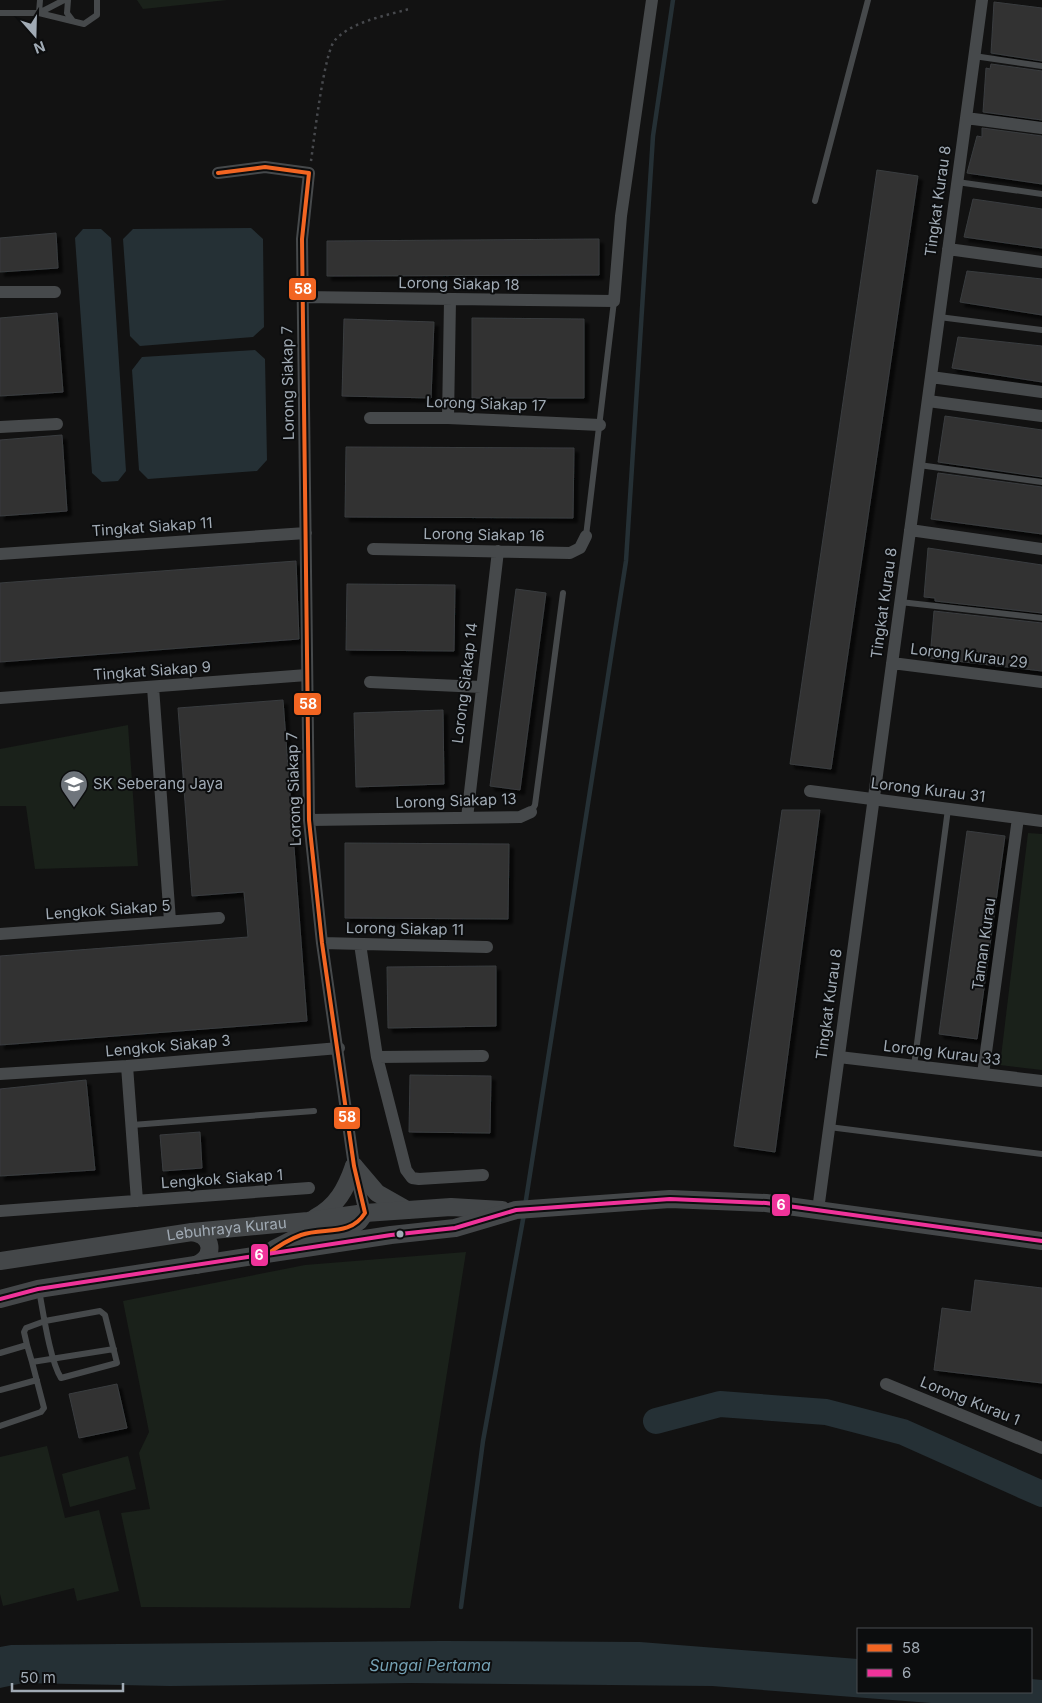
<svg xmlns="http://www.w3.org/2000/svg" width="1042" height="1703" viewBox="0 0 1042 1703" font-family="Inter,sans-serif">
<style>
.green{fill:#1a211a}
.water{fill:#253035}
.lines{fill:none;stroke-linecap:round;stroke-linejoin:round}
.stream{stroke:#253035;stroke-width:4.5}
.river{stroke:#253035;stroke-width:26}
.building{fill:#313133;stroke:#3a3d3f;filter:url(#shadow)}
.path{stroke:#47494d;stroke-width:2.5;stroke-dasharray:2.5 4;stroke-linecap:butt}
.lane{stroke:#46494b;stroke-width:6}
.street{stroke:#46494b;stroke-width:12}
.secondary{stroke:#444749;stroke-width:18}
.bus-1-casing{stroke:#0c0d0e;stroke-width:8}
.bus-2-casing{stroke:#0c0d0e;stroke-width:8}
.bus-1{stroke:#f26522;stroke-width:4}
.bus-2{stroke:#ef339a;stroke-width:4}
.bus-dot{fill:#a1abb5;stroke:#0c0d0e;stroke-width:2}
.labels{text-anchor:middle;stroke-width:4;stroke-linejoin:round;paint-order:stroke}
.street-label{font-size:15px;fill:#a1abb5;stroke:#0c0d0e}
.poi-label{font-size:15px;fill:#a1abb5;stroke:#0c0d0e;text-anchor:start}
.water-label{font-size:16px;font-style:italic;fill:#75a1b4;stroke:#0c0d0e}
.line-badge{stroke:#0c0d0e;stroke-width:2}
.badge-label{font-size:14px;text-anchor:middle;font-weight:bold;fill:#fff}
</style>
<defs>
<filter id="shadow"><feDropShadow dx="4.5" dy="4.5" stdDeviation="1" flood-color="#0009"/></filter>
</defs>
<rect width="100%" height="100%" fill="#121212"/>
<path class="green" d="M 137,0 L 227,0 L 143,9 Z
M 128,725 L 138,866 L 35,869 L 26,806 L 0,806 L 0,749 Z
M 1028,833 L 1042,834 L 1042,1070 L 1000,1065 Z
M 466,1252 L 410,1608 L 141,1607 L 121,1513 L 150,1509 L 139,1453 L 149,1432 L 123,1301 L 305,1265 Z
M 47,1446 L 65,1518 L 99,1510 L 119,1591 L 77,1601 L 74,1588 L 3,1606 L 0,1594 L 0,1457 Z
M 128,1456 L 136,1489 L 70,1507 L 62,1474 Z"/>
<path class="water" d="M 251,228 L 263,239 L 264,327 L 253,337 L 140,346 L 130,336 L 123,239 L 133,229 Z
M 83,229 L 101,229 L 111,238 L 126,471 L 118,481 L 102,482 L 92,473 L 75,238 Z
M 255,350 L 265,359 L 267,460 L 257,471 L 148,479 L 139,470 L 132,370 L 142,357 Z
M 441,1641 L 640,1642 L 858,1659 L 858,1692 L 1031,1692 L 1031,1679 L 1042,1680 L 1042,1703 L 931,1703 L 712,1686 L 410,1683 L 170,1686 L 23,1683 L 0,1688 L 0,1647 L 11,1645 Z"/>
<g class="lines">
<path class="stream" d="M 525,1206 L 626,561 L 653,136 L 673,0
M 461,1607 L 483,1441 L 524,1214"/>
<path class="river" d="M 656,1421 L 720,1404 L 826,1412 L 903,1432 L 1042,1494"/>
</g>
<path class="building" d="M 994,2 L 1042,8 L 1042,61 L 991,53 Z
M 991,64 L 1042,71 L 1042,120 L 983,112 L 986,68 L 990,69 Z
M 982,128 L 1042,136 L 1042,184 L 967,173 L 977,136 L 982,137 Z
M 877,170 L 918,176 L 831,769 L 790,764 Z
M 973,199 L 1042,209 L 1042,248 L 964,237 Z
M 56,233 L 58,268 L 0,272 L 0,238 Z
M 599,239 L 599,275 L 327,276 L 327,241 Z
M 967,271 L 1042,279 L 1042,315 L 960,302 Z
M 57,313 L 63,392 L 0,396 L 0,318 Z
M 472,318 L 584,319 L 584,398 L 472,398 Z
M 344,319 L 434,322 L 431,398 L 342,396 Z
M 958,337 L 1042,346 L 1042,382 L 952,368 Z
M 945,416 L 1042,430 L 1042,477 L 938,462 Z
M 62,435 L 67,511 L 0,516 L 0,440 Z
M 346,447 L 574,448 L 573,518 L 345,517 Z
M 938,473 L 1042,487 L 1042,534 L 931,519 Z
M 928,548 L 1042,565 L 1042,613 L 935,601 L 935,598 L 924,597 Z
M 296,561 L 299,639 L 0,662 L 0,583 Z
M 347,584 L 455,585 L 454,651 L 346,650 Z
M 516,589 L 546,593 L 520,790 L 490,786 Z
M 934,611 L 1042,623 L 1042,671 L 930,658 Z
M 283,700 L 307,1021 L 0,1045 L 0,956 L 248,937 L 244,892 L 192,896 L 178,708 Z
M 443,710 L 444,784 L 356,787 L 354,713 Z
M 782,810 L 820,810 L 775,1152 L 734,1146 Z
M 967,831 L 1005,836 L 977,1039 L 939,1034 Z
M 345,843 L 509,844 L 508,919 L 345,918 Z
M 496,966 L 496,1026 L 388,1028 L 387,967 Z
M 410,1075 L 491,1076 L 490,1133 L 409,1132 Z
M 86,1080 L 95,1170 L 0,1176 L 0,1089 Z
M 200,1132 L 202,1168 L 163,1171 L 160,1135 Z
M 975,1280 L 1042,1288 L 1042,1383 L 934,1370 L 942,1308 L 971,1312 Z
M 117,1384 L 127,1428 L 79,1438 L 69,1394 Z"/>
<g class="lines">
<path class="path" d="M 311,161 C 314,140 324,52 335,40 C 353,21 385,16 409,9"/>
<path class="lane" d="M 68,0 L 67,13 L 73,21
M 0,13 L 39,13 L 84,24 L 97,15 L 97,0
M 39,13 L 64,0
M 39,13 L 40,0
M 974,56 L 1042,66
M 957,182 L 1042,194
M 815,201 L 868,0
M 939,317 L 1042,330
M 919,465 L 1042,482
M 586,536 L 614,301
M 900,602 L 1042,618
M 531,812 L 535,805 L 563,593
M 914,1066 L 948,809
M 132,1125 L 314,1111
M 829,1127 L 1042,1154
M 27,1345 L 24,1332 L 26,1328 L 45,1321 L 100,1311 L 105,1315 L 117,1363 L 61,1378 C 50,1361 43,1311 39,1290
M 0,1353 L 27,1345 L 32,1362
M 0,1390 L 37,1380
M 0,1426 L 41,1412 L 44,1408 L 32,1362 L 114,1349"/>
<path class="street" d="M 966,118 L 1042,128
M 218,173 L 265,167 L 309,173 L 302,239 L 309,820 L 322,943 L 354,1166 L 365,1213
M 948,249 L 1042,262
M 0,292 L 55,292
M 303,297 L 614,301 L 621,216 L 652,0
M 931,377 L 1042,392
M 928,401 L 1042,416
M 370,418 L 448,418 L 600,425
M 448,418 L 450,300
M 0,427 L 57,424
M 910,530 L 1042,549
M 373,549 L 570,553 L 580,548 L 586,536
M 0,554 L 306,533
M 892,663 L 1042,682
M 370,682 L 481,687
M 153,687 L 170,921
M 0,698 L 307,675
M 810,791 L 1042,821
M 467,818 L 498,551
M 309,820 L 520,817 L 531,812
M 0,934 L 219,918
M 322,943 L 487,947
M 360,944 L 377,1057 L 406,1170 L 412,1178 L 419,1179 L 483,1175
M 377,1057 L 483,1056
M 839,1057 L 1042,1081
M 127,1066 L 137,1201
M 0,1074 L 127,1066 L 339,1048
M 983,1074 L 1018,818
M 818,1210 L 982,0
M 0,1211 L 309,1188
M 886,1384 L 1042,1448"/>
<g class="secondary">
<path d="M 354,1166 L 377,1193 L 407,1210"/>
<path d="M 315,1218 C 337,1206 346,1189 354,1166"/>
<path d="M 192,1232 C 213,1235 216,1256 196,1265"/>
<path d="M 274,1249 L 302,1235 L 351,1227 L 359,1221 L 365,1213"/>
<path id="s1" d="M 0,1261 L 192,1232 L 308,1221 L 365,1213 L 451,1207 L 502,1210"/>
<path d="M 0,1299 L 38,1289 L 391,1235 L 455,1228 L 516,1210 L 670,1199 L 766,1203 L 1042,1241"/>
</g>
<g class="bus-1-casing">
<path id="bus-1" d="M 218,173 L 265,167 L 309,173 L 302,239 L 309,820 L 322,943 L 354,1166 L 365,1213 C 350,1237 324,1227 301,1235 C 287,1240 277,1247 266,1255"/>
</g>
<g class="bus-2-casing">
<path id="bus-2" d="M 0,1299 L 38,1289 L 391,1235 L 455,1228 L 516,1210 L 670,1199 L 766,1203 L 1042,1241"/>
</g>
<use href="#bus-1" class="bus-1"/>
<use href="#bus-2" class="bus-2"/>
</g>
<defs>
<g id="school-pin" transform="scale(1.4375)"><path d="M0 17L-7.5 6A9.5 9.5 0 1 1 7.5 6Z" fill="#6f757c" stroke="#0c0d0e"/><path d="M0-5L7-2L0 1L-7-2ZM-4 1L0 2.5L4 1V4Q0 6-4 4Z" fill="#fff"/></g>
</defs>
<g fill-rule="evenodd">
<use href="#school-pin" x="74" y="784"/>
</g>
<circle class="bus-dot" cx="400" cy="1234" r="4.5"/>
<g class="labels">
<g class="street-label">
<text transform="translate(938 201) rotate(-82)" y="5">Tingkat Kurau 8</text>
<text transform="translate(459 284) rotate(1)" y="5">Lorong Siakap 18</text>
<text transform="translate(288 383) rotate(-91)" y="5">Lorong Siakap 7</text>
<text transform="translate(486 404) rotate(2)" y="5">Lorong Siakap 17</text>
<text transform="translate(152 527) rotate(-4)" y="5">Tingkat Siakap 11</text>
<text transform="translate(484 535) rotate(1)" y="5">Lorong Siakap 16</text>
<text transform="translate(884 603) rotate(-82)" y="5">Tingkat Kurau 8</text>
<text transform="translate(969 656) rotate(7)" y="5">Lorong Kurau 29</text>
<text transform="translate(152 671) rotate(-4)" y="5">Tingkat Siakap 9</text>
<text transform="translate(465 683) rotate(-83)" y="5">Lorong Siakap 14</text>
<text transform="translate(294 789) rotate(-92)" y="5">Lorong Siakap 7</text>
<text transform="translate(928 790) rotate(7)" y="5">Lorong Kurau 31</text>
<text transform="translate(456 801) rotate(-2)" y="5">Lorong Siakap 13</text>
<text transform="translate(108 910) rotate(-4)" y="5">Lengkok Siakap 5</text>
<text transform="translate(405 929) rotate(1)" y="5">Lorong Siakap 11</text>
<text transform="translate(984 944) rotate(-82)" y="5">Taman Kurau</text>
<text transform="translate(829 1004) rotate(-82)" y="5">Tingkat Kurau 8</text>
<text transform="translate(168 1046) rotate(-5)" y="5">Lengkok Siakap 3</text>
<text transform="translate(942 1053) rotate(7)" y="5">Lorong Kurau 33</text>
<text transform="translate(222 1179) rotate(-4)" y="5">Lengkok Siakap 1</text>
<text dy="5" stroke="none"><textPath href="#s1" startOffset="229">Lebuhraya Kurau</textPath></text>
<text transform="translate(970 1401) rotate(22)" y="5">Lorong Kurau 1</text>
</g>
<g class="poi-label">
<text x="93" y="789">SK Seberang Jaya</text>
</g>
<g class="water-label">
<text x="430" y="1671">Sungai Pertama</text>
</g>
</g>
<g class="line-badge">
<rect x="288" y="277" width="29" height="24" rx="5" fill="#f26522"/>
<rect x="293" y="692" width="29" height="24" rx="5" fill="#f26522"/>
<rect x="333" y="1106" width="28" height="24" rx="5" fill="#f26522"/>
<rect x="771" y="1193" width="20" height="24" rx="5" fill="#ef339a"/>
<rect x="250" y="1243" width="19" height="24" rx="5" fill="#ef339a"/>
</g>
<g class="badge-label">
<text x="303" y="294">58</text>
<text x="308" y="709">58</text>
<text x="347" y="1122">58</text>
<text x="781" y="1210">6</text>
<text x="259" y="1260">6</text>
</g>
<rect x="857" y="1628" width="175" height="65" fill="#0c0d0e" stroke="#484c51"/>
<rect x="867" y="1644" width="25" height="8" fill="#f26522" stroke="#484c51"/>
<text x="902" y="1653" font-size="15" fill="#a1abb5">58</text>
<rect x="867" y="1669" width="25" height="8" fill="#ef339a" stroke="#484c51"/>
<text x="902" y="1678" font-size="15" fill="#a1abb5">6</text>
<g transform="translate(35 35) rotate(160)" stroke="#0c0d0e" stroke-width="4" paint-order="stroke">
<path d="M0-4L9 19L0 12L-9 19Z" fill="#a1abb5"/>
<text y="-8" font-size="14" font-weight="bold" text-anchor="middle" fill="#a1abb5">N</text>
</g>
<path d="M12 1683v8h111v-8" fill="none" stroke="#a1abb5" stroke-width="2.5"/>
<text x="20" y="1683" font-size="15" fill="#a1abb5" stroke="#0c0d0e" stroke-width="4" paint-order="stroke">50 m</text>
</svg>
